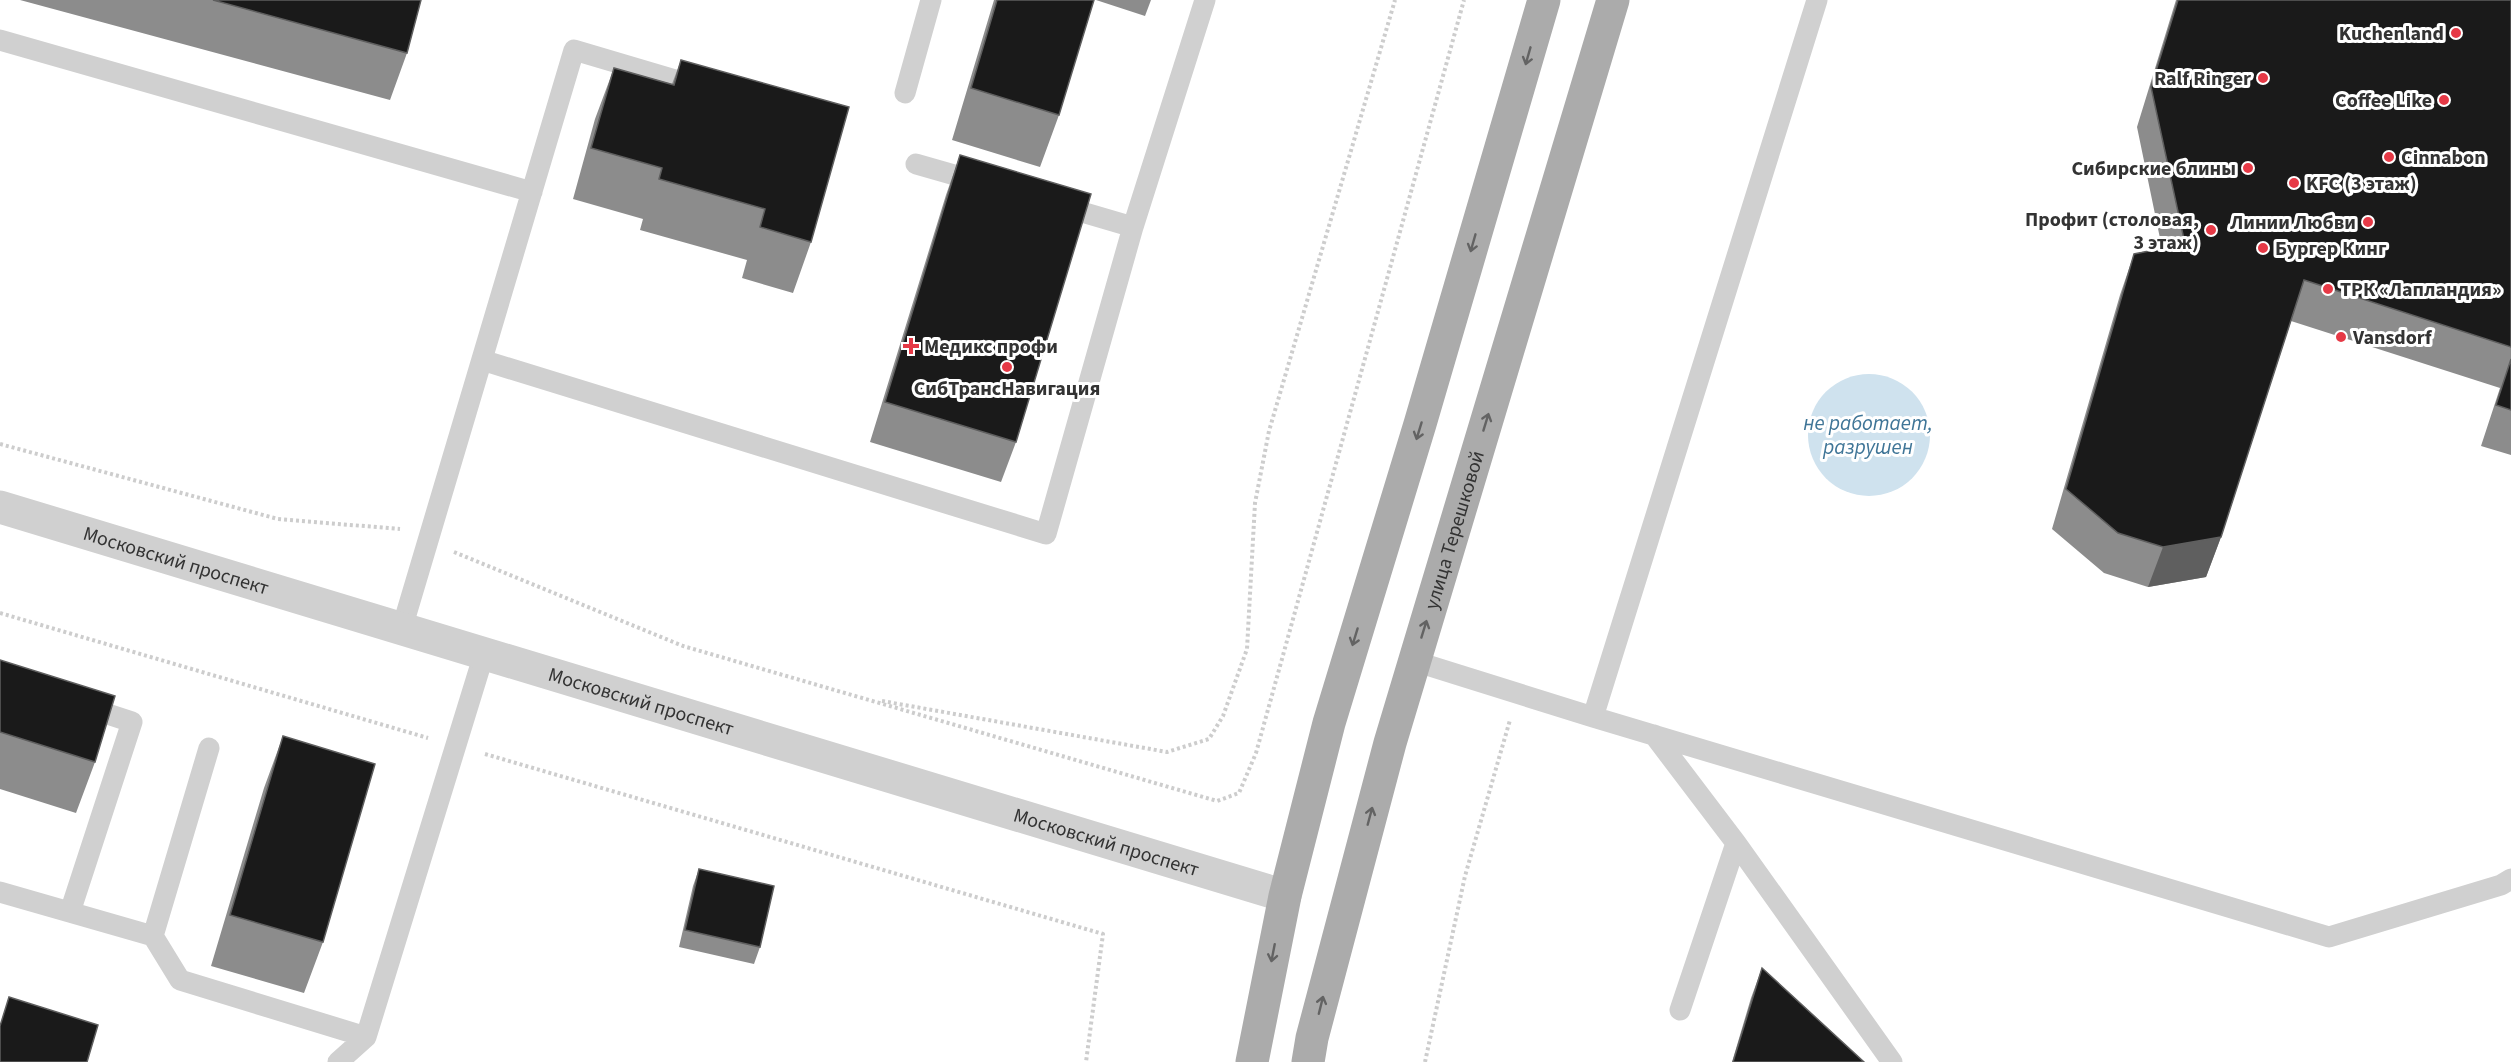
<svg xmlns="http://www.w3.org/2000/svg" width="2511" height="1062" viewBox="0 0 2511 1062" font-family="'Source Sans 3',sans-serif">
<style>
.water{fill:#cfe2ee}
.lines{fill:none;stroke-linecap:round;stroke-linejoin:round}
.path{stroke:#cdcdcd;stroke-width:4;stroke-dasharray:3 3;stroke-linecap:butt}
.lane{stroke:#d0d0d0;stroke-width:21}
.street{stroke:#d0d0d0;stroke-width:33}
.primary{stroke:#ababab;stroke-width:33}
.wall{fill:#8c8c8c}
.shaded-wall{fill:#5f5f5f}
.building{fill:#1a1a1a;stroke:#5f5f5f;stroke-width:1.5}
.oneway{stroke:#636363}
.poi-dot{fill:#e63946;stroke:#fff;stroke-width:2}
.labels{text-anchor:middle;stroke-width:6;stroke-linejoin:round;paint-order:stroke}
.poi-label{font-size:20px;font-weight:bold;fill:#333;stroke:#fff;text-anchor:end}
.street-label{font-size:20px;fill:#333;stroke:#fff}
.water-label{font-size:21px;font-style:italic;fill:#3f7597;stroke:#fff}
</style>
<rect width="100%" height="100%" fill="#fff"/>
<path class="water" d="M1808 435a61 61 0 1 1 122 0a61 61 0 1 1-122 0Z"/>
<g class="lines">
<path class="path" d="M 0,444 L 278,519 L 400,529
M 454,552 L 683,646 L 1217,801 L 1239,793 L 1256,753 L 1464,0
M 0,613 L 428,738
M 882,701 L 1167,752 L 1209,739 L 1223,716 L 1247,649 L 1255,503 L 1269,431 L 1395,0
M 485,754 L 1103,934 L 1086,1062
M 1425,1062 L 1465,876 L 1510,720"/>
<path class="lane" d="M 0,40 L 532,192
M 905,93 L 931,0
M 916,164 L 979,182
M 1058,205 L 1133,227 L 1205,0
M 482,360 L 1046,534 L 1133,227
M 402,628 L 574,50 L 699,87
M 1414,661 L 1593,717 L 2329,937 L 2501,885 L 2511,879
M 1593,717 L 1817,0
M 1654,735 L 1736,843 L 1680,1010
M 1736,843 L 1892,1062
M 0,892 L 153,936 L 209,748
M 70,912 L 132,722 L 83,706
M 153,936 L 180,980 L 366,1037
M 338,1062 L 366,1037 L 484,654"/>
<path class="street" id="s1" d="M 0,507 L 1285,896"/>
<g class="primary">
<path d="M 1252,1062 L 1285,896 L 1329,723 L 1420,424 L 1544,0"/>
<path id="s2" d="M 1308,1062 L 1312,1038 L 1390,743 L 1613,0"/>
</g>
</g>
<path class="wall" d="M 20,0 L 421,0 L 407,53 L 390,100 Z
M 994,0 L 1093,0 L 1059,115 L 1040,167 L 952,140 Z
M 1096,0 L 1151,0 L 1145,16 Z
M 2176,0 L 2511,0 L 2511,455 L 2481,446 L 2500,388 L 2291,321 L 2221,537 L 2206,577 L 2148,587 L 2104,573 L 2052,529 L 2120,295 L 2134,254 L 2162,248 L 2137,127 Z
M 681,60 L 811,242 L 793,293 L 742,278 L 747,260 L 640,230 L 643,219 L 573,199 L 595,119 L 614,68 L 672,84 Z
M 960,155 L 1016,442 L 1001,482 L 870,442 L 946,195 Z
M 0,660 L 95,762 L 76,813 L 0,789 Z
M 283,736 L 323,942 L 304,993 L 211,966 L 264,788 Z
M 699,869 L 760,947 L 754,964 L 679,947 L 693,886 Z
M 1762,968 L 1864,1062 L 1732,1062 L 1751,998 Z"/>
<path class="shaded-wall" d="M 2221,537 L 2206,577 L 2148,587 L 2163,547 Z"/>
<path class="building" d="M 213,0 L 421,0 L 407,53 Z
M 997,0 L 1094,0 L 1059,115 L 971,88 Z
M 2178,0 L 2511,0 L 2511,347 L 2304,280 L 2221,537 L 2163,547 L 2118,533 L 2066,489 L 2134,254 L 2185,244 L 2151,87 Z
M 681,60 L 849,107 L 811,242 L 760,227 L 765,209 L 659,179 L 662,168 L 591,148 L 614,68 L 674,85 Z
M 960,155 L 1091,194 L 1016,442 L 885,402 Z
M 2511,359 L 2511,410 L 2496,405 Z
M 0,660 L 115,696 L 95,762 L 0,732 Z
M 283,736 L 375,764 L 323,942 L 230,915 Z
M 699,869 L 774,886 L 760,947 L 685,930 Z
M 1762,968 L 1864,1062 L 1733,1062 Z
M 9,997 L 98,1025 L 87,1062 L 0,1062 L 0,1026 Z"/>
<defs><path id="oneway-shaft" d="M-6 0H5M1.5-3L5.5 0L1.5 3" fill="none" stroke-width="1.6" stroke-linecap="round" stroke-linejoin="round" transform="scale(1.5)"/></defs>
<g class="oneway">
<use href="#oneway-shaft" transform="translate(1528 56) rotate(106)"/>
<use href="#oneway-shaft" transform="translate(1473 243) rotate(106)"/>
<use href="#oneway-shaft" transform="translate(1486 422) rotate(-73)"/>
<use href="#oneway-shaft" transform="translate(1419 431) rotate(107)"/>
<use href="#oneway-shaft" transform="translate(1424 629) rotate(-73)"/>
<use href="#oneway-shaft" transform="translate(1355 637) rotate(107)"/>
<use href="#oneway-shaft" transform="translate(1370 816) rotate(-75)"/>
<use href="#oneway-shaft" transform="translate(1273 953) rotate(101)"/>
<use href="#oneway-shaft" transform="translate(1321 1005) rotate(-76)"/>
</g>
<g class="poi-dot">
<circle cx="2456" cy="33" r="6"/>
<circle cx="2263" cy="78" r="6"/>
<circle cx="2444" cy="100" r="6"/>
<circle cx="2389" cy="157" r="6"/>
<circle cx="2248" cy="168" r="6"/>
<circle cx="2294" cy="183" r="6"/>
<circle cx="2368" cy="222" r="6"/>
<circle cx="2211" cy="230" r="6"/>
<circle cx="2263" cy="248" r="6"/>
<circle cx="2328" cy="289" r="6"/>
<circle cx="2341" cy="337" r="6"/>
<path d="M908 337h6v6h6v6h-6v6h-6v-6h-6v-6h6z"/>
<circle cx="1007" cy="367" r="6"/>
</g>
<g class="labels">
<g class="poi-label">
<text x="2444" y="40">Kuchenland</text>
<text x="2251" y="85">Ralf Ringer</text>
<text x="2432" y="107">Coffee Like</text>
<text x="2401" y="164" text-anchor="start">Cinnabon</text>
<text x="2236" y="175">Сибирские блины</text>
<text x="2306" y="190" text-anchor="start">KFC (3 этаж)</text>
<text x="2199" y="226">Профит (столовая,<tspan x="2199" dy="23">3 этаж)</tspan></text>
<text x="2356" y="229">Линии Любви</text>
<text x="2275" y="255" text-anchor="start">Бургер Кинг</text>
<text x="2340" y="296" text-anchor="start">ТРК «Лапландия»</text>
<text x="2353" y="344" text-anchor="start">Vansdorf</text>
<text x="924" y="353" text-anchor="start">Медикс профи</text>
<text x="1007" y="395" text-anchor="middle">СибТрансНавигация</text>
</g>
<g class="street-label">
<text dy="7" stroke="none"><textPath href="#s2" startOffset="552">улица Терешковой</textPath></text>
<text dy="7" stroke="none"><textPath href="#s1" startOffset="184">Московский проспект</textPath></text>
<text dy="7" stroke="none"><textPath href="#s1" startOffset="670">Московский проспект</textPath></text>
<text dy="7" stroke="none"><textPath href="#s1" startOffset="1156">Московский проспект</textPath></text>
</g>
<g class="water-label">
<text x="1868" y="430">не работает,<tspan x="1868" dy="24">разрушен</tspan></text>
</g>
</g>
</svg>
